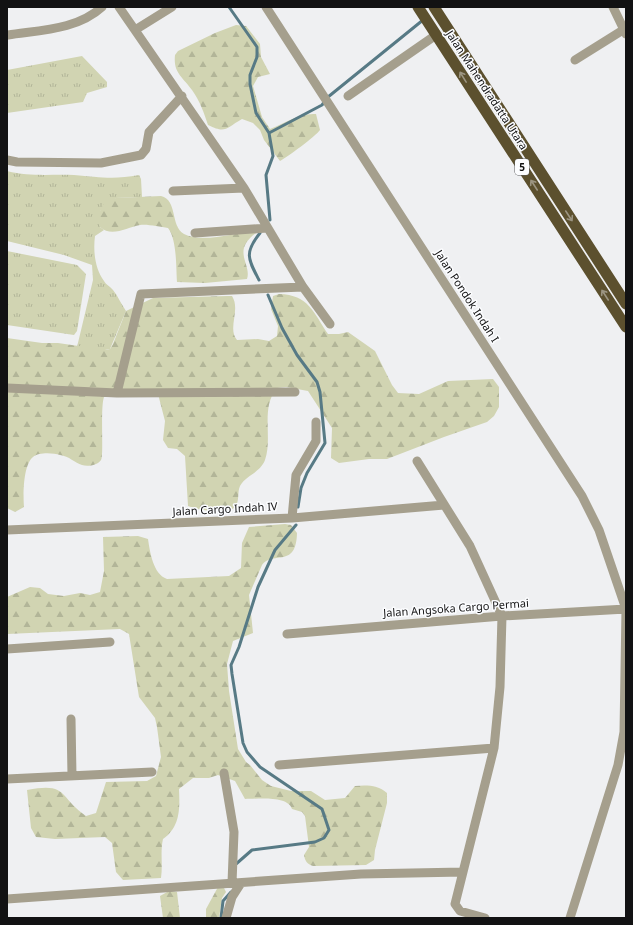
<svg xmlns="http://www.w3.org/2000/svg" width="633" height="925" viewBox="0 0 633 925" font-family="'Noto Sans',sans-serif">
<style>
.grass{fill:url(#grass-tufts)}
.forest{fill:url(#forest-firs)}
.lines{fill:none;stroke-linecap:round;stroke-linejoin:round}
.stream{stroke:#577a85;stroke-width:3}
.minor{stroke:#a59f8d;stroke-width:9}
.trunk{stroke:#5c502e;stroke-width:11}
.oneway{stroke:#9c9582}
.labels{text-anchor:middle;stroke-width:3;stroke-linejoin:round;paint-order:stroke}
.shield{fill:#fcfdff;stroke:#58585a;stroke-width:1}
.shield-label{font-size:10px;font-weight:bold;fill:#121213}
.street-label{font-size:11px;fill:#121213;stroke:#fcfdff}
</style>
<defs>
<pattern id="grass-tufts" width="24" height="20" patternUnits="userSpaceOnUse"><rect width="24" height="20" fill="#d1d4b2"/><path d="M3 7l-1-3M5 7V3M7 7l1-3M15 17l-1-3M17 17v-4M19 17l1-3" fill="none" stroke="#b2b598"/></pattern>
<pattern id="forest-firs" width="22" height="20" patternUnits="userSpaceOnUse"><rect width="22" height="20" fill="#d1d4b2"/><path d="M5 1l3.5 6h-7zM16 11l3.5 6h-7z" fill="#b2b598"/></pattern>
</defs>
<rect width="100%" height="100%" fill="#eff0f2"/>
<path class="grass" d="M 82,56 L 107,82 L 107,87 L 87,93 L 83,102 L 7,113 L 7,70 Z
M 7,171 C 31,177 50,174 74,175 C 99,177 113,180 139,175 L 141,179 L 142,197 L 116,198 L 100,211 L 100,227 L 104,230 L 95,236 C 93,251 95,269 104,281 C 106,285 110,286 113,290 C 118,296 121,304 126,311 L 110,349 L 100,351 L 77,347 L 93,280 L 92,265 L 64,255 L 7,241 Z
M 7,251 L 77,265 L 86,274 L 77,331 L 74,335 L 7,325 Z"/>
<path class="forest" d="M 236,25 L 246,26 L 260,44 L 261,57 L 270,74 L 258,77 L 253,86 L 262,117 L 270,129 C 286,123 298,113 316,114 L 320,130 C 316,136 286,158 280,161 L 264,140 L 260,130 L 253,123 L 242,119 C 226,128 226,134 208,125 C 204,113 200,101 192,90 C 183,77 173,73 175,55 L 178,51 L 215,33 Z
M 161,196 C 178,200 170,226 184,234 C 200,243 236,234 253,230 L 256,233 C 231,251 252,264 247,279 L 205,283 L 177,282 C 176,268 177,239 168,228 C 160,227 148,224 140,225 C 127,227 112,238 100,227 L 100,211 L 105,201 L 116,198 Z
M 279,294 C 309,295 313,312 328,334 L 339,334 L 348,332 L 375,351 L 392,385 L 398,393 L 419,394 L 448,381 L 493,379 L 499,387 L 499,407 L 494,416 L 487,422 L 444,437 L 387,459 L 369,459 L 339,463 L 331,458 L 332,428 L 308,391 L 286,387 L 277,388 C 260,408 273,437 265,460 C 260,473 246,475 240,486 C 237,492 240,501 235,507 C 227,515 197,510 188,506 L 185,456 L 177,449 L 168,448 L 163,440 L 165,421 L 158,394 L 104,397 C 100,408 104,457 101,460 C 98,465 88,467 82,465 C 75,463 69,456 60,455 C 53,453 39,452 33,457 C 23,465 23,495 24,507 L 15,512 L 7,508 L 7,338 L 42,343 L 58,343 L 106,350 L 110,349 L 113,344 L 126,311 L 153,298 L 227,296 L 232,296 C 241,310 227,328 237,340 L 258,339 L 269,341 L 277,336 L 278,326 L 271,309 L 273,296 Z
M 285,524 L 291,525 L 297,533 C 296,569 274,550 262,565 L 249,595 L 253,633 L 233,641 L 227,664 L 229,691 L 238,749 L 246,762 L 250,765 L 262,780 L 271,786 L 291,791 L 311,791 L 325,800 L 345,798 L 355,786 C 367,785 378,785 387,793 L 387,803 L 375,850 L 374,860 L 366,865 L 313,866 C 307,864 305,861 304,855 L 309,847 L 305,816 L 302,812 L 292,809 C 288,795 257,799 245,799 L 235,781 L 218,775 L 209,778 L 193,778 L 179,789 C 180,809 180,827 163,839 C 160,852 163,864 161,878 L 123,880 L 116,872 L 112,843 L 105,837 L 55,839 L 36,837 L 31,828 L 27,790 C 69,782 58,797 86,816 L 96,813 L 106,782 L 147,781 L 156,776 L 161,757 L 157,727 L 155,718 L 139,697 L 129,634 L 120,629 L 7,634 L 7,597 L 30,587 L 40,588 L 48,594 L 64,596 L 80,593 L 90,595 L 100,592 L 104,571 L 103,537 L 138,536 L 148,539 C 150,552 153,574 167,579 L 229,576 L 241,568 L 242,543 L 249,527 Z
M 218,887 L 224,888 L 226,892 L 222,898 L 219,918 L 206,918 L 206,909 Z
M 169,891 L 177,892 L 180,918 L 163,918 L 160,896 Z"/>
<g class="lines">
<path class="stream" d="M 229,7 L 257,47 L 257,57 L 250,75 L 250,84 L 256,113 L 269,133 L 273,156 L 266,175 L 270,220
M 269,133 L 322,105 L 328,97 L 423,20
M 259,280 C 248,259 244,253 260,233
M 268,295 L 282,328 L 297,355 L 317,382 L 320,392 L 325,443 L 307,473 L 301,488 L 298,507
M 236,864 L 252,850 L 315,842 L 324,838 L 329,830 L 322,809 L 260,767 L 247,752 L 243,743 L 232,674 L 231,665 L 239,647 L 258,587 L 275,550 L 296,525
M 221,918 L 223,901 L 231,892"/>
<path class="minor" d="M 119,7 L 244,188 L 303,287 L 330,324
M 266,7 L 582,496 L 599,530 L 626,609 L 624,732 L 618,765 L 570,918
M 613,7 L 626,34
M 135,30 L 172,7
M 8,35 C 40,30 77,30 102,7
M 575,60 L 623,30
M 348,96 L 436,35
M 7,160 L 17,162 L 101,163 L 141,155 L 146,149 L 149,132 L 182,96
M 173,191 L 244,188
M 195,233 L 267,228
M 7,388 L 117,393 L 295,392
M 117,393 L 141,294 L 303,287
M 417,461 L 470,546 L 502,616 L 500,687 L 494,748 L 455,904 L 460,911 L 485,918
M 292,518 L 296,475 L 316,441 L 316,422
M 7,530 L 292,518 L 444,505
M 287,634 L 502,616 L 626,609
M 7,649 L 110,642
M 71,719 L 72,776
M 279,765 L 494,748
M 224,773 L 234,832 L 232,883
M 7,779 L 152,772
M 7,899 L 361,874 L 463,872
M 226,918 L 232,897 L 241,883"/>
<path class="trunk" d="M 418,7 L 626,327
M 434,7 L 626,304"/>
</g>
<defs><path id="oneway-shaft" d="M-6 0H5M1.5-3L5.5 0L1.5 3" fill="none" stroke-width="1.6" stroke-linecap="round" stroke-linejoin="round"/></defs>
<g class="oneway">
<use href="#oneway-shaft" transform="translate(463 77) rotate(-122)"/>
<use href="#oneway-shaft" transform="translate(534 185) rotate(-123)"/>
<use href="#oneway-shaft" transform="translate(569 216) rotate(57)"/>
<use href="#oneway-shaft" transform="translate(605 295) rotate(-123)"/>
</g>
<g class="labels">
<rect class="shield" x="515" y="159" width="14" height="16" rx="3"/>
<g class="shield-label">
<text x="522" y="171">5</text>
</g>
<g class="street-label">
<text transform="translate(487 90) rotate(57)" y="4">Jalan Mahendradatta Utara</text>
<text transform="translate(467 296) rotate(57)" y="4">Jalan Pondok Indah I</text>
<text transform="translate(225 509) rotate(-3)" y="4">Jalan Cargo Indah IV</text>
<text transform="translate(456 608) rotate(-4)" y="4">Jalan Angsoka Cargo Permai</text>
</g>
</g>
<rect width="633" height="925" fill="none" stroke="#121213" stroke-width="16"/>
</svg>
